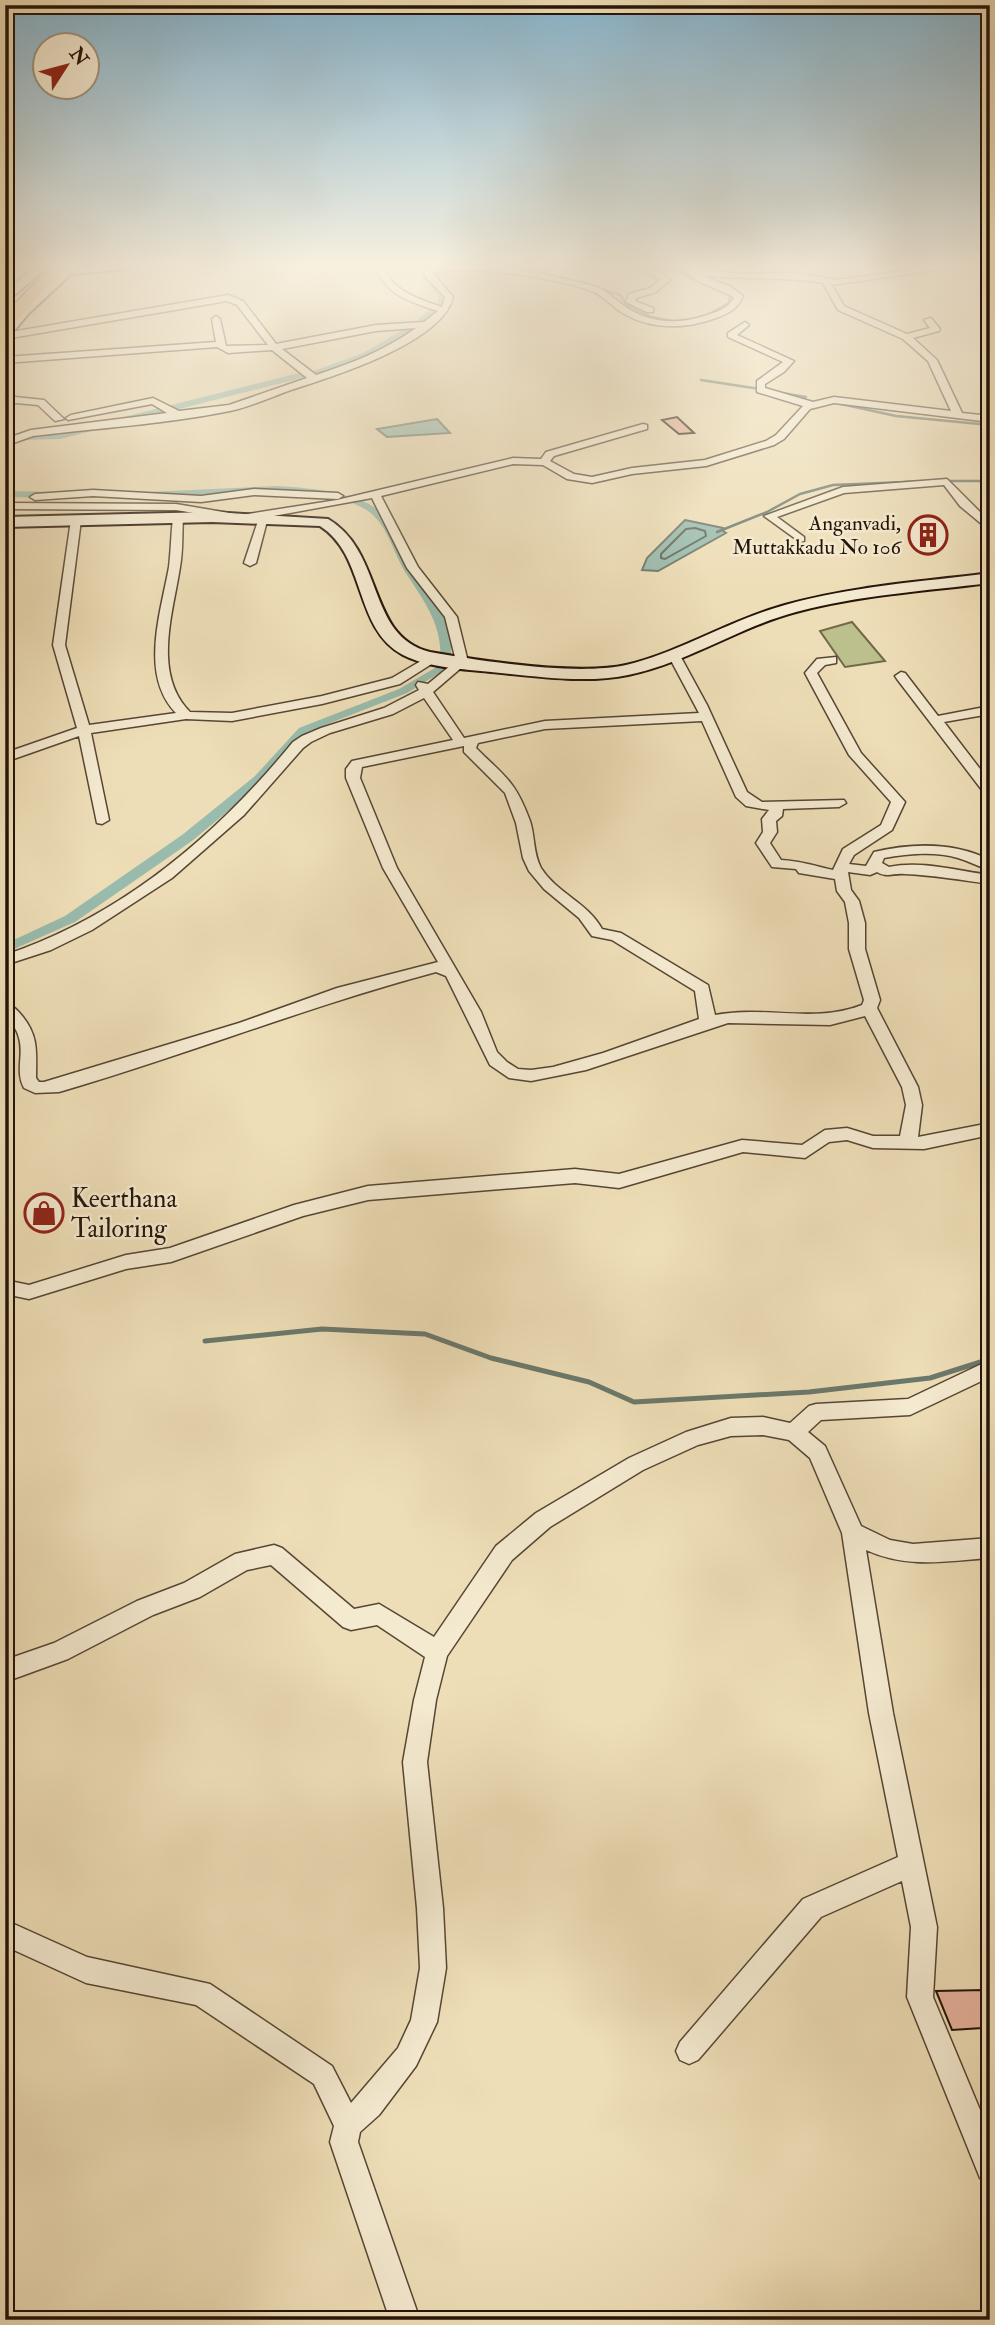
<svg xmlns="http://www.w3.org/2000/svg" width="995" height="2325" viewBox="0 0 995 2325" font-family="'IM FELL Double Pica',serif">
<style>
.green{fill:#bbc08c;stroke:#706a4a;stroke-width:2}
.water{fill:#99bcae;stroke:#6b796c;stroke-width:2}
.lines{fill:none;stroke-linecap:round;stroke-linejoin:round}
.shore{stroke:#5f685c;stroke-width:2}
.stream-far1{stroke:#6b796c;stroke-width:2.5}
.stream{stroke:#6b796c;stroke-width:5}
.canal{fill:#99bcae;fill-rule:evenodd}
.building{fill:#e8b49f;stroke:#251409;stroke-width:2}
.street-casing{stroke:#574634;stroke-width:3}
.secondary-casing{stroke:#251409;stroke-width:4}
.highway-casing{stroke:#251409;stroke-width:3}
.street{fill:#f4ead0;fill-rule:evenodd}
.secondary{fill:#f4ead0;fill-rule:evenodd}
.highway{fill:#e7bf7c;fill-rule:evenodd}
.labels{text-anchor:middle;stroke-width:5;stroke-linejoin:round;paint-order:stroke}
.far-poi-label{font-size:21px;fill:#251409;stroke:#f4ead0;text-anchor:end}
.poi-label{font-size:26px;fill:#251409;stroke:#f4ead0;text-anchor:start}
</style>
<rect width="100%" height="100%" fill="#eedeb7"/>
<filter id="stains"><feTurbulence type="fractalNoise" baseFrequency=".00286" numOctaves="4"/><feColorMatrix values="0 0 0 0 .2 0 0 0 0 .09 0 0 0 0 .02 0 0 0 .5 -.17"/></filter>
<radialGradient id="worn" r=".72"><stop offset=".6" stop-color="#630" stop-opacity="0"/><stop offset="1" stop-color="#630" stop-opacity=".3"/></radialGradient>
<path class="green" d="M 852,622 L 885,661 L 845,667 L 820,631 Z"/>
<path class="water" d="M 437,419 L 450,433 L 387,437 L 377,429 Z
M 685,520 L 723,528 L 722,530 L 726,533 L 658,571 L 642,570 L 647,558 Z"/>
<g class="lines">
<path class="shore" d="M 695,528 L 705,531 L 706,536 L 665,559 L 661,558 L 661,554 L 686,529 Z"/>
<path class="stream-far1" d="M 682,270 L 679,270 L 689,278 L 703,282
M 420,271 L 447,265
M 722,272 L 769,274
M 865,277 L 929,265
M 582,283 L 620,295 L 627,305 L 651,317 L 678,322
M 707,315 L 729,303 L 730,295 L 727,293
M 701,380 L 760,389
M 776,392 L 806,397
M 832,402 L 896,416 L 990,425
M 945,481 L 990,481
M 717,532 L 767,512 L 800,494 L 833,485 L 929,481"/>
<path class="stream" d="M 205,1341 L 322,1329 L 425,1334 L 491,1358 L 589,1382 L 634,1402 L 809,1392 L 930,1378 L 990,1359"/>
<path class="canal" d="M 417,269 L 423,269 L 446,296 L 444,308 L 439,308 L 421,323 L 418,319 L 433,307 L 438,307 L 438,296 Z
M 411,325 L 418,327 C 390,352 351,365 315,375 L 311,372 L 363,353 Z
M 299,373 L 303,376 L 302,378 L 60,439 L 19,440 L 14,437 L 19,434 L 60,433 Z
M 278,486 C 308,488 358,492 381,512 L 444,617 L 451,640 L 451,666 L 407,693 L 307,732 L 263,782 L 192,841 L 75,922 L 5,953 L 5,944 L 65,916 L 182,835 L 255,776 L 299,728 L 399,689 L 440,665 C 444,627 425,602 405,572 C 394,554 389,531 374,516 C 337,479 199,496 148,498 L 143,495 L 148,492 Z
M 5,491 L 55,492 L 60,495 L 55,498 L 5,497 Z"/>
</g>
<path class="building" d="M 677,417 L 694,433 L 679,434 L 662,420 Z
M 914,528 L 935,529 L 942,547 L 923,542 Z
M 984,1990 L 982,2028 L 952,2030 L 936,1991 Z"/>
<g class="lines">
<g class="street-casing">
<path id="street" d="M 376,265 L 384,265 C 390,291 419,299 442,307 L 445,297 L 424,275 L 427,269 C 480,256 539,273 591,285 C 604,288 612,297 623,305 C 647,323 676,325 704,316 C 716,312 729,309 734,297 L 700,282 L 676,265 L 739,274 L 796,273 L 837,280 L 949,265 L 971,265 L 832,285 L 844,306 L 907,334 L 930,328 L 924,320 L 931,318 L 940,329 L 939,331 L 913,338 L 937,360 L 962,413 L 990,416 L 990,422 L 834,403 L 810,409 L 784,439 L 774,445 L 706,466 L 632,474 L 592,483 L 567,479 L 543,465 L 513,464 L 381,496 L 418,567 L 457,617 L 468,662 L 433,692 L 464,738 L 545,721 L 699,713 L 667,653 L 677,650 L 707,705 L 747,792 L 762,802 L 844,800 L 846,803 L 839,807 L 783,809 L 782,816 L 776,821 L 777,832 L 770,843 L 781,860 C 801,861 815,866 833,870 L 843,849 L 881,825 L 891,802 L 849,755 L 805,673 L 817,659 L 836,657 L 836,663 L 825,665 L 817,673 L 861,753 L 905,802 L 892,830 L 854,855 L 849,864 L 866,866 L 874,852 C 912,843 954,842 990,860 L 990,870 C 979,867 969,861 958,858 C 934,851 908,854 884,858 L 882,863 L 889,867 C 921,860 958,871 990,875 L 990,884 C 961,880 933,875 904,874 C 893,873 887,878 877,872 L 870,875 L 848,872 L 851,890 L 859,901 L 865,923 L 865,949 L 880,1000 L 877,1008 L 918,1087 L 922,1105 L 918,1137 L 990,1123 L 990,1135 L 924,1149 L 873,1148 L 847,1140 L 829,1142 L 805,1158 L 743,1152 L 619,1188 L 575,1183 L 368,1200 L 303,1216 L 171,1262 L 126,1269 L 29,1299 L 5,1294 L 5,1280 L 29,1285 L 126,1255 L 170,1248 L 294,1205 L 368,1186 L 575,1169 L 619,1174 L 742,1140 L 802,1145 L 825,1130 L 847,1128 L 873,1136 L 900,1136 L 906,1105 L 902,1087 L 865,1016 L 830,1025 L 728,1023 L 586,1070 L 531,1081 L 509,1078 L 490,1065 L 446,976 L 436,972 C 309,1006 186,1055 59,1092 L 35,1093 L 24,1088 C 15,1072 24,1055 19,1038 C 15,1021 5,1025 5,1003 C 13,1005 18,1011 23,1017 C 39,1037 36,1054 36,1078 L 39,1082 L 44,1082 L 239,1023 L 337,988 L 438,962 L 383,868 L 346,778 L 346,769 L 352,761 L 453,740 L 424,698 L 393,714 L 330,733 L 311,742 L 303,748 L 244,815 L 172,878 L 92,930 L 51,950 L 5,965 L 5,955 C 122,916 216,836 293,742 L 302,736 L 321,728 L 384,708 L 419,690 L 416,685 L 418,682 L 428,684 L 456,661 L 445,617 L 407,568 L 372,498 L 268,517 L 256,563 L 250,566 L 244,563 L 259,518 L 241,521 L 176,510 L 5,509 L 5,503 L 176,504 L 241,515 L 337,500 L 513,458 L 541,459 L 546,452 L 643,424 L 647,425 L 647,429 L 554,456 L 550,461 L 574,474 L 592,477 L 632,468 L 705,460 L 766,441 L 776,435 L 803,406 L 757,392 L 757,381 L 783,362 L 728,337 L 728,333 L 745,322 L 749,325 L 737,335 L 794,361 L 784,372 L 765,384 L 765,388 L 813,402 L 834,397 L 951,411 L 928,361 L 903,339 L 838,310 L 823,283 C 783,276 742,280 701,275 L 731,287 L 743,296 C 737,311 725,315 710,320 C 679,330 646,329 618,310 C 609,303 602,295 592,291 C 556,278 470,264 433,273 L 453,297 C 443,343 331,377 291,390 C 271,397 250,407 230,411 C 166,424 98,428 33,436 L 5,446 L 5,439 L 31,430 L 167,413 L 152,404 L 68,420 L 66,418 L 71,415 L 153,398 L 179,411 L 229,405 L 307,378 L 272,350 L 228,353 L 217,347 L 5,363 L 5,357 L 216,342 L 212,319 L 216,316 L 220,319 L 226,346 L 268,345 L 237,305 L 227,301 L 5,339 L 5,333 L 228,295 L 243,301 L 276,344 L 376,325 L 424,322 L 438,311 C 413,303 382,294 376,265 ZM 416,328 C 384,351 352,363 316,375 L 282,349 L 376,331 ZM 702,721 L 736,797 L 746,806 L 769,810 L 762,819 L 763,832 L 756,843 L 772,867 L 796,869 L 799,873 L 835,879 L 837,891 L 845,902 L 849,923 L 849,949 L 864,1000 L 862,1005 C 814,1024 764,1005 715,1015 L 708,985 L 621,933 L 602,929 C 588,903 557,893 541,868 C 533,853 535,836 530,821 C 515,780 505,777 476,748 L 478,743 L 545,729 ZM 464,746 L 464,752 L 505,793 L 516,823 L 523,858 L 529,871 L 544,889 L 579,918 L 592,936 L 612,940 L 695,991 L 699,1019 L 603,1053 L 553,1067 L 531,1070 L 518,1069 L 507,1062 L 497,1052 L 481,1012 L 397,868 L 360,778 L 362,767 Z
M 638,265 L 648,265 L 670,280 L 656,292 L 636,298 L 635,301 L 653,308 L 653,312 L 647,312 L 626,302 L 629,294 L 650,288 L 660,280 Z
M 5,396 L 44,400 L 64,419 L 55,421 L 38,405 L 5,402 Z
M 947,479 L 990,522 L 990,531 L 960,506 L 944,485 L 844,493 L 777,517 L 804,537 L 804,541 L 800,542 L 764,516 L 843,487 Z
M 254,489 L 338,493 L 343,496 L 338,499 L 254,495 L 201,502 L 93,496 L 35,500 L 30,497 L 35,494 L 93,490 L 201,496 Z
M 178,515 L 183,518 C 182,534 183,551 180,567 C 173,613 152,674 190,712 L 232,713 L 322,696 L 392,678 L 431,655 L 435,654 L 441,658 L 400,684 L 322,704 L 232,721 L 186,719 L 91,733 L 109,820 L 102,824 L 97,823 L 79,736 L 5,762 L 5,753 L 77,728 L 53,645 L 71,520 L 76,517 L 81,520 L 65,645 L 89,725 L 176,713 C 139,675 161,612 169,567 C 171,551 171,534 173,518 Z
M 901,672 L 905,673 L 938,716 L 990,706 L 990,714 L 944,722 L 990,782 L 990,795 L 985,794 L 897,679 L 895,676 Z
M 990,1360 L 990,1377 L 910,1415 L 821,1420 L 808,1432 L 825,1446 L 861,1526 L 890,1540 L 913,1544 L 990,1538 L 990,1558 C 946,1561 908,1569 866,1550 L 893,1713 L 937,1927 L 933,1997 L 990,2134 L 990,2182 L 980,2178 L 907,1997 L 911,1927 L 902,1881 L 821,1917 L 698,2060 L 689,2064 L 680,2060 L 676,2051 L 680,2042 L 803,1899 L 898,1857 L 869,1713 L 842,1533 L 810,1458 L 789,1440 L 763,1435 L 731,1436 L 698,1445 L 643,1470 L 550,1527 L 512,1560 L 447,1656 L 436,1700 L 427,1762 L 443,1908 L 446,1968 L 437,2022 L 416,2066 L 379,2115 L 360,2132 L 358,2142 L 420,2320 L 390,2320 L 330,2142 L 334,2126 L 314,2084 L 196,2005 L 86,1983 L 5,1946 L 5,1920 L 87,1957 L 210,1984 L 332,2066 L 351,2103 L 398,2048 L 411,2020 L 420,1968 L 417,1908 L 403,1762 L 414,1700 L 425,1657 L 377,1625 L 351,1630 L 343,1627 L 271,1565 L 247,1570 L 200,1597 L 153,1615 L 68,1659 L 5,1682 L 5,1660 L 54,1643 L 137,1601 L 184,1583 L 235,1554 L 274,1545 L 282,1548 L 354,1609 L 379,1604 L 434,1637 L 496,1546 L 536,1513 L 629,1458 L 686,1432 L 731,1418 L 763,1417 L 790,1423 L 809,1406 L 816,1404 L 908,1399 Z"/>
</g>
<g class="secondary-casing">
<path id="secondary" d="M 37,265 L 50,265 L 5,303 L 5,292 Z
M 92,265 L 132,265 L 126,269 L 71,274 L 28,314 L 9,337 L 5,338 L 5,326 L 20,308 L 64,269 Z
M 212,512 L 328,519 C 385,553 366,636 430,652 C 482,661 576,676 626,665 C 681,652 730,620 785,605 C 852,586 921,582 990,573 L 990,583 C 925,591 859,595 796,612 C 739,627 687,663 628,675 C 585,684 535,676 491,672 C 464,669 428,668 403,655 C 353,628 367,556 320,526 L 212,522 L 5,527 L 5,517 Z"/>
</g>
<g class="highway-casing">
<path id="highway" d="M 57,265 L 73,265 L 42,292 L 11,327 L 5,329 L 5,314 L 32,286 Z"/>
</g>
<use href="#street" class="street"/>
<use href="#secondary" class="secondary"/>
<use href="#highway" class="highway"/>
</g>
<linearGradient id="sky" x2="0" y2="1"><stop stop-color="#88b7d1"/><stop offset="0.45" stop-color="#f7f0df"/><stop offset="1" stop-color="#f7f0df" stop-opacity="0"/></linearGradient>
<rect width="995" height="591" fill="url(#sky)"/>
<defs>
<g id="building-ring" transform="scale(2.0125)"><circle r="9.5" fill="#f4ead0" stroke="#8f2418" stroke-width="1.5"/><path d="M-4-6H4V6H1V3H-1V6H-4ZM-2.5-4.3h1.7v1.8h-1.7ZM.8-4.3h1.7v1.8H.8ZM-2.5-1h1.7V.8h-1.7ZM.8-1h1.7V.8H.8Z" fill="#8f2418"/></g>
<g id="shop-ring" transform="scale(2.0125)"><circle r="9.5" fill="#f4ead0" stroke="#8f2418" stroke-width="1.5"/><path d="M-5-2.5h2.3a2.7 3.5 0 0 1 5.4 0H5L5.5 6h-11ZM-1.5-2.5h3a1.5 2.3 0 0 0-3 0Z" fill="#8f2418"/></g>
</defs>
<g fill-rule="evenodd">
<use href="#building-ring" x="928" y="535"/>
<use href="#shop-ring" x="44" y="1213"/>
</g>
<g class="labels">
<g class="far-poi-label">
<text x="901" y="530">Anganvadi,<tspan x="901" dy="24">Muttakkadu No 106</tspan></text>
</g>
<g class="poi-label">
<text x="71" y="1207">Keerthana<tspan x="71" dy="30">Tailoring</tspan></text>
</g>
</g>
<rect width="995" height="2325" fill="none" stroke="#eedeb7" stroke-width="28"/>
<rect x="7" y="7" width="981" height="2311" fill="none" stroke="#251409" stroke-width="3.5"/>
<rect x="14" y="14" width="967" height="2297" fill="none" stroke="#251409" stroke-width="2"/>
<g transform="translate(66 66) rotate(54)"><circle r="33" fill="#f4ead0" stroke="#a19480" stroke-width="2"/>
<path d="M0-5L12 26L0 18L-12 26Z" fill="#8f2418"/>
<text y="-10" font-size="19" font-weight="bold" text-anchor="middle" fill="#251409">N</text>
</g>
<rect width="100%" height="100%" filter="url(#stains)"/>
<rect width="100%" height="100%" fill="url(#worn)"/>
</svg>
